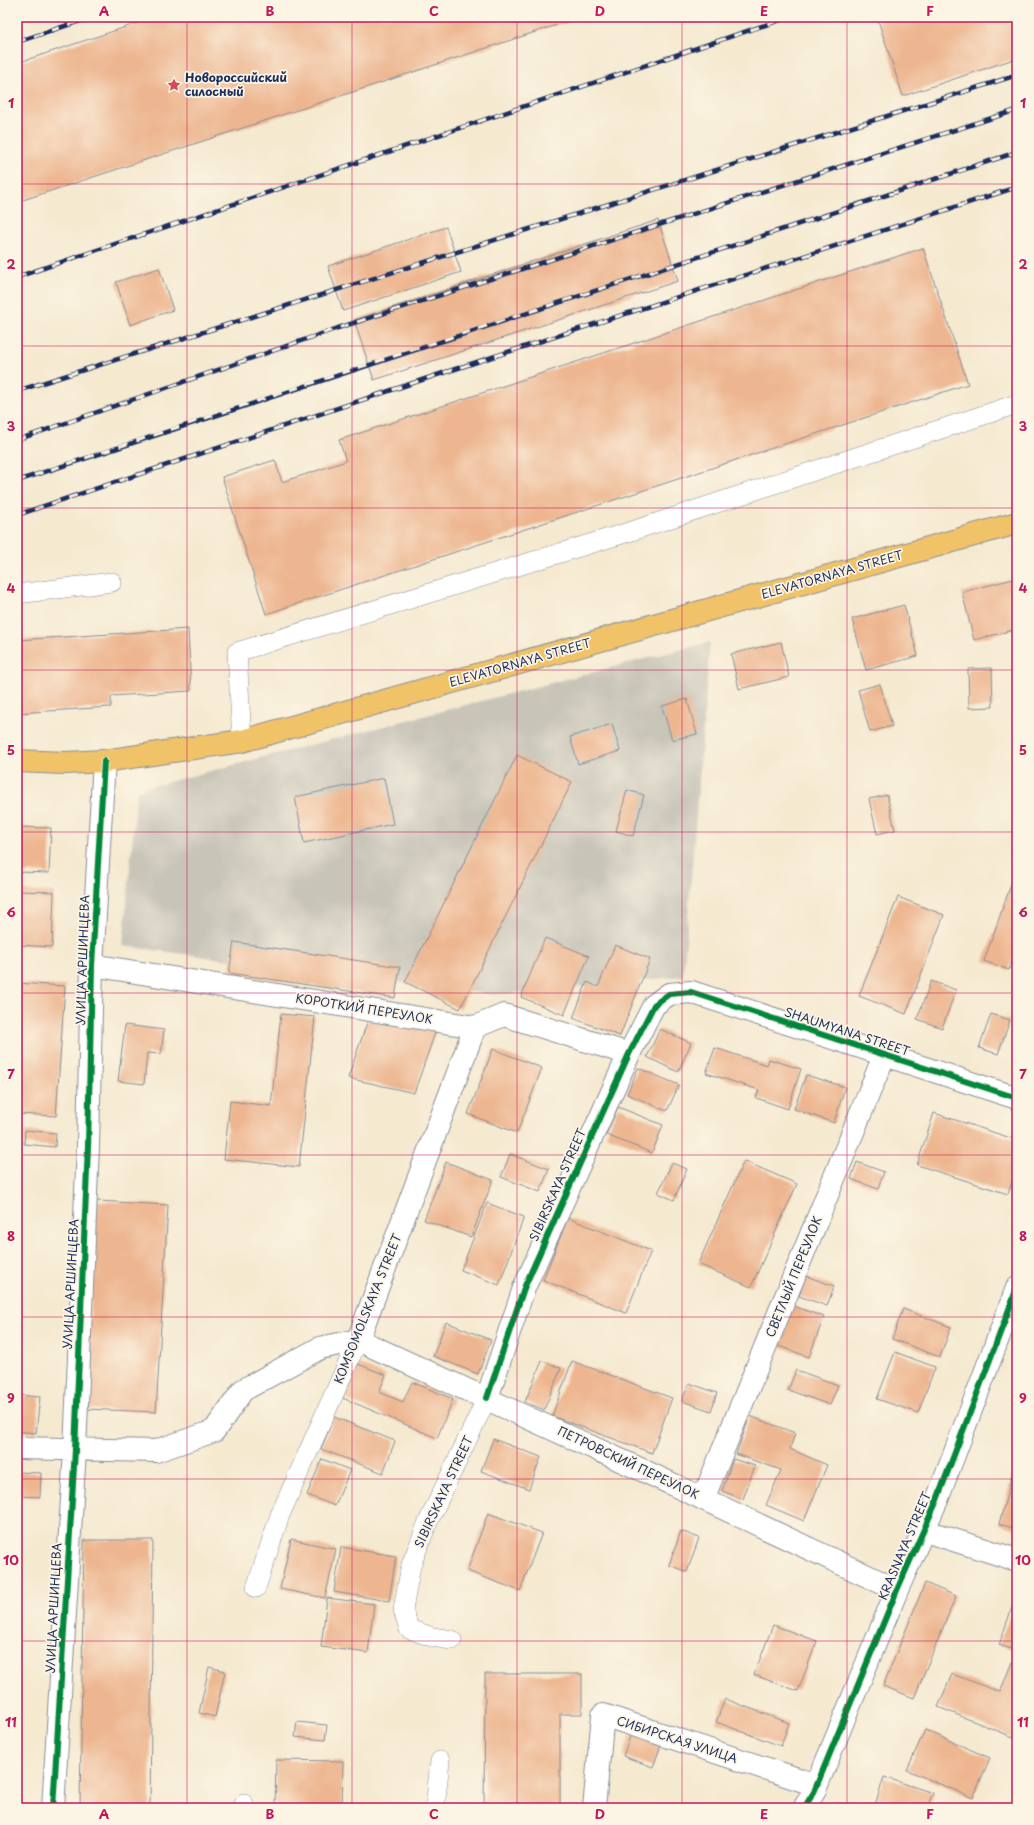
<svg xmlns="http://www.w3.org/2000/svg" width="1034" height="1825" viewBox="0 0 1034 1825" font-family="'Playpen Sans',sans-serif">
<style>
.industrial{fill:#c8c4b8}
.building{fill:#edb690}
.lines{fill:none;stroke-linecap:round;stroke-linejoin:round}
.service-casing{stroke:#888c97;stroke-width:20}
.minor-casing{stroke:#888c97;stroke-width:24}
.primary-casing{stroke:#888c97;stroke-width:24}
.service{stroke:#fff;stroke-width:19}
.minor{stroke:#fff;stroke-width:22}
.primary{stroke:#f1c369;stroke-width:22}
.rail-casing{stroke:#1b2f5e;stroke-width:4.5}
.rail{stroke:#fcf5e5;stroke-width:3;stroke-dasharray:9;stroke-linecap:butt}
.cycleway-casing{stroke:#fcf5e5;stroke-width:8}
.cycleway{stroke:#00873e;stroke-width:6}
.grid{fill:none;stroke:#c2185b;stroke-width:1;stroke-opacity:0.55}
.labels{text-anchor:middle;stroke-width:3.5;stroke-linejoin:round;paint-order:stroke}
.poi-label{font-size:12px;font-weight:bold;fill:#1b2f5e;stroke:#fcf5e5;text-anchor:start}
.street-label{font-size:12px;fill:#1b2f5e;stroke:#fcf5e5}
.neatline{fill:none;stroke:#c2185b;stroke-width:1.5}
.grid-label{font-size:13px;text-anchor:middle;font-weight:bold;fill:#c2185b}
</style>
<rect width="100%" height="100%" fill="#fcf5e5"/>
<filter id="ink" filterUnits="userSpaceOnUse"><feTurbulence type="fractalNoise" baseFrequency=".025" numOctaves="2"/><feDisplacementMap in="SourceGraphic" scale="8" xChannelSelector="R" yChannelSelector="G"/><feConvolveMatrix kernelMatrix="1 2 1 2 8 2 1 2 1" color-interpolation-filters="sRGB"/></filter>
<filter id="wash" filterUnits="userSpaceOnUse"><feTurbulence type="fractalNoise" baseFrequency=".012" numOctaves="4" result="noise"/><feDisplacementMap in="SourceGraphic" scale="16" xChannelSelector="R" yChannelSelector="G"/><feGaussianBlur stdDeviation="0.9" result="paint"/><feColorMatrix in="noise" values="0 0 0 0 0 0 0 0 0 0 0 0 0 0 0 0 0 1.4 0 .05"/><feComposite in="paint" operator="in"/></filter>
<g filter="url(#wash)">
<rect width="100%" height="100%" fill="#f5e9d0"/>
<path class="industrial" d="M 710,642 L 683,976 L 494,995 L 123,946 L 137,790 Z"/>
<g id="blocks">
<path class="building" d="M 156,17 L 567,17 L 569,21 L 17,202 L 17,63 Z
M 877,17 L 1017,17 L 1017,58 L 903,96 Z
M 658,220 L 678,281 L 374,380 L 354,320 Z
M 446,227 L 461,272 L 343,311 L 328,266 Z
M 923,248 L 968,384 L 266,614 L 222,477 L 275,460 L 282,482 L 346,461 L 339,440 Z
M 159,268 L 173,310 L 130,325 L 116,282 Z
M 1013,579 L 1017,595 L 1017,629 L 974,640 L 962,592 Z
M 904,605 L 918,656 L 866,670 L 852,619 Z
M 188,629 L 191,691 L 111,696 L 111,707 L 17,713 L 17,640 Z
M 781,642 L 789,677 L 739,689 L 731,654 Z
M 992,668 L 993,707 L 969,708 L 968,669 Z
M 880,684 L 892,726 L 870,732 L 858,690 Z
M 687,699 L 697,734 L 672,740 L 662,706 Z
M 612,724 L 620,751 L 578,764 L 570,737 Z
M 517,755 L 572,782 L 460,1009 L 405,982 Z
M 384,778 L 393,824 L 304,843 L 295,797 Z
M 627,790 L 644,795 L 633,836 L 616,831 Z
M 887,795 L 895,830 L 877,834 L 869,799 Z
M 17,827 L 51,828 L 49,873 L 17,872 Z
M 1014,876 L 1017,878 L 1017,946 L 1009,970 L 984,961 Z
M 17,891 L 54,892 L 52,947 L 17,945 Z
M 898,897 L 944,915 L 906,1014 L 859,996 Z
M 545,938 L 589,956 L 564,1015 L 521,997 Z
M 234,942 L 400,967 L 395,998 L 229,973 Z
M 615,945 L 650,959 L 620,1036 L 573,1018 L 587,982 L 598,987 Z
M 931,981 L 956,990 L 942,1028 L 917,1019 Z
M 17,983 L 65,986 L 56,1116 L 17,1114 Z
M 371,1011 L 430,1022 L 435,1033 L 414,1093 L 348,1078 Z
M 281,1014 L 315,1017 L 299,1167 L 224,1159 L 230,1101 L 271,1106 Z
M 991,1014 L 1010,1020 L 998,1054 L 979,1048 Z
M 125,1025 L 164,1030 L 161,1054 L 147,1053 L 144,1084 L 118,1081 Z
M 660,1029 L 691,1043 L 678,1072 L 647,1057 Z
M 715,1048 L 767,1065 L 769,1059 L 801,1069 L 788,1109 L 756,1098 L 759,1090 L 706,1073 Z
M 493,1049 L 542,1068 L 517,1133 L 468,1114 Z
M 638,1068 L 679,1085 L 667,1111 L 627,1094 Z
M 806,1075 L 845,1087 L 834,1123 L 794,1109 Z
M 618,1107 L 663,1125 L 652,1153 L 606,1135 Z
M 934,1113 L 1017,1140 L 1017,1166 L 1008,1194 L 917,1165 Z
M 25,1130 L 56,1133 L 55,1147 L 24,1144 Z
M 510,1154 L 549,1169 L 540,1192 L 501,1177 Z
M 744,1161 L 797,1184 L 751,1287 L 698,1264 Z
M 446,1162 L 493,1180 L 471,1237 L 424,1220 Z
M 857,1162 L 884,1172 L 878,1189 L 851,1179 Z
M 672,1163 L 687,1169 L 674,1200 L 658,1193 Z
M 97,1201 L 168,1205 L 156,1412 L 85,1409 Z
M 487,1203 L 524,1217 L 499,1285 L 461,1270 Z
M 568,1218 L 651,1251 L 626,1313 L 543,1280 Z
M 806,1276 L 834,1286 L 827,1306 L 799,1296 Z
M 791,1305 L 824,1317 L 809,1357 L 776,1345 Z
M 903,1309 L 951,1327 L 940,1357 L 892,1339 Z
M 446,1322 L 491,1340 L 478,1374 L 433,1356 Z
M 895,1352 L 935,1367 L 918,1413 L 877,1399 Z
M 542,1361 L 561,1368 L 544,1410 L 525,1402 Z
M 572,1361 L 672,1398 L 652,1453 L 552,1416 Z
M 353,1362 L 386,1375 L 379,1392 L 403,1402 L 412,1382 L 453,1399 L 437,1438 L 338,1396 Z
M 796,1370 L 838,1385 L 830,1405 L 788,1390 Z
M 689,1383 L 717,1393 L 711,1411 L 682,1401 Z
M 17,1395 L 40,1397 L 36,1433 L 17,1431 Z
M 750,1416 L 795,1433 L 790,1449 L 827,1465 L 804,1521 L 766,1505 L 781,1470 L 736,1454 Z
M 334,1417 L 395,1441 L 383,1473 L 321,1449 Z
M 493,1439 L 541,1457 L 529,1489 L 481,1471 Z
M 1017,1457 L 1017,1529 L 999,1524 Z
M 322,1459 L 350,1470 L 335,1506 L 307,1495 Z
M 733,1459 L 755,1466 L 743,1499 L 722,1491 Z
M 17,1472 L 41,1473 L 40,1497 L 17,1496 Z
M 488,1513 L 542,1533 L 520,1591 L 467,1571 Z
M 681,1531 L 699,1538 L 687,1572 L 669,1565 Z
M 291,1539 L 336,1549 L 325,1598 L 280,1589 Z
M 84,1540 L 153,1540 L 150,1808 L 80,1808 Z
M 341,1547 L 396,1556 L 389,1601 L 334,1592 Z
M 925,1583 L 956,1596 L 914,1698 L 883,1686 Z
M 327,1598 L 374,1604 L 368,1653 L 321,1647 Z
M 1015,1599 L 1017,1600 L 1017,1651 L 999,1645 Z
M 773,1625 L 817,1641 L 798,1691 L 754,1675 Z
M 1012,1662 L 1017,1664 L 1017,1730 L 1013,1737 L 938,1707 L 952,1674 L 1000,1692 Z
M 209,1667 L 225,1671 L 215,1717 L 199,1713 Z
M 485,1674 L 582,1674 L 582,1714 L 560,1714 L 560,1808 L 484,1808 Z
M 725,1699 L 789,1723 L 781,1746 L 716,1722 Z
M 297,1722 L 327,1725 L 325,1740 L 295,1737 Z
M 925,1730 L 990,1758 L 973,1798 L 907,1770 Z
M 631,1734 L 661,1745 L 653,1767 L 623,1756 Z
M 276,1760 L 343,1761 L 342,1808 L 275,1808 Z
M 884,1777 L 933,1793 L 927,1808 L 874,1808 Z"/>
</g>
</g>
<g filter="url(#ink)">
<use href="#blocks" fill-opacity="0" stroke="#888c97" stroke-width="1"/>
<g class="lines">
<g class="service-casing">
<path id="service" d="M 17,594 L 112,582
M 242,741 L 237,652 L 632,531 L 1017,404
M 256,1588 L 280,1515 L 358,1340
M 452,1640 L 432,1637 L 409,1629 L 403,1610 L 411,1565 L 428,1522 L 487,1398
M 243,1808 L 244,1804
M 435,1808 L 440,1761"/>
</g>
<g class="minor-casing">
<path id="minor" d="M 92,965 L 475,1027 L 504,1015 L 629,1054
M 358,1340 L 642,1470 L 897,1590
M 358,1340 L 475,1027
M 487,1398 L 524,1288 L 629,1054 L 654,1005 L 669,994 L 691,992 L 1017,1098
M 17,1448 L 156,1451 L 214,1431 L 243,1390 L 320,1348 L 358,1340
M 703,1499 L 884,1056
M 922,1530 L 1017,1560
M 53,1808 L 75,1450 L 88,1146 L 92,965 L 104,761
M 594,1808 L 603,1715 L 816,1785
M 804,1808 L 814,1792 L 897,1590 L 937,1500 L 1017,1288"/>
</g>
<g class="primary-casing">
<path id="primary" d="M 17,761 L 65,763 L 104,761 L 242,741 L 1017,523"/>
</g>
<use href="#service" class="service"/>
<use href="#minor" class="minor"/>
<use href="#primary" class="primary"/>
<g class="rail-casing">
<path id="rail" d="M 17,42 L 92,17
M 17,277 L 789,17
M 17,391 L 1017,75
M 17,440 L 338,328 L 1017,110
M 17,481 C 349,369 684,263 1017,152
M 17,515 L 446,372 L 1017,187"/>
</g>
<use href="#rail" class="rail"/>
<g class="cycleway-casing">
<path id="cycleway" d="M 487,1398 L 524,1288 L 629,1054 L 654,1005 L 669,994 L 691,992 L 1017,1098
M 53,1808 L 75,1450 L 88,1146 L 92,965 L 104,761
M 804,1808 L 814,1792 L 897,1590 L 937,1500 L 1017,1288"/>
</g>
<use href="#cycleway" class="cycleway"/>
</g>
</g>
<path class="grid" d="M 187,17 L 187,1808M 352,17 L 352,1808M 517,17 L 517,1808M 682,17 L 682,1808M 847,17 L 847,1808M 17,184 L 1017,184M 17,346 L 1017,346M 17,508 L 1017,508M 17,670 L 1017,670M 17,832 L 1017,832M 17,993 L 1017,993M 17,1155 L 1017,1155M 17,1317 L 1017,1317M 17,1479 L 1017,1479M 17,1641 L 1017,1641"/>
<defs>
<g id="sight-bare" transform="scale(1.08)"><path d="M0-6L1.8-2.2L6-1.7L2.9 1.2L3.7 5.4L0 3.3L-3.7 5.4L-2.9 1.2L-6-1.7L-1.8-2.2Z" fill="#d1495b" stroke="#fcf5e5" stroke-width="2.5" paint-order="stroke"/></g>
</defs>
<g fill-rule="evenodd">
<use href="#sight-bare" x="174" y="85"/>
</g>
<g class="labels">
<g class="poi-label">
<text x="185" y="82">Новороссийский<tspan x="185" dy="14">силосный</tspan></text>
</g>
<g class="street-label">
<text transform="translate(832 575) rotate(-16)" y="4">ELEVATORNAYA STREET</text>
<text transform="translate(520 663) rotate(-16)" y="4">ELEVATORNAYA STREET</text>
<text transform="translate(83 960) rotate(-88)" y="4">УЛИЦА АРШИНЦЕВА</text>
<text transform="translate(364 1009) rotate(9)" y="4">КОРОТКИЙ ПЕРЕУЛОК</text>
<text transform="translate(847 1032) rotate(18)" y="4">SHAUMYANA STREET</text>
<text transform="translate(558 1185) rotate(-66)" y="4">SIBIRSKAYA STREET</text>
<text transform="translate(794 1277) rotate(-68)" y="4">СВЕТЛЫЙ ПЕРЕУЛОК</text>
<text transform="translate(71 1284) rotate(-87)" y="4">УЛИЦА АРШИНЦЕВА</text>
<text transform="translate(368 1309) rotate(-68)" y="4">KOMSOMOLSKAYA STREET</text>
<text transform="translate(628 1463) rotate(25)" y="4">ПЕТРОВСКИЙ ПЕРЕУЛОК</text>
<text transform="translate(444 1492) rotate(-65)" y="4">SIBIRSKAYA STREET</text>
<text transform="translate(905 1546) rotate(-67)" y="4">KRASNAYA STREET</text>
<text transform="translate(54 1608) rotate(-87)" y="4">УЛИЦА АРШИНЦЕВА</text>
<text transform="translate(677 1740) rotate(18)" y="4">СИБИРСКАЯ УЛИЦА</text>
</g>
</g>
<rect width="1034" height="1825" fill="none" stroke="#fcf5e5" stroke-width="44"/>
<rect x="22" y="22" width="990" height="1781" class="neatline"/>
<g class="grid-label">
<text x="104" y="16">A</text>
<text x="270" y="16">B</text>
<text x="434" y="16">C</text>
<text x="600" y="16">D</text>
<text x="764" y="16">E</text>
<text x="930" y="16">F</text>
<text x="11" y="108">1</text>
<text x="1023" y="108">1</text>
<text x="11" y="269">2</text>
<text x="1023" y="269">2</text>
<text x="11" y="431">3</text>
<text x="1023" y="431">3</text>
<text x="11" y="593">4</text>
<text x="1023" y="593">4</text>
<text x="11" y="755">5</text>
<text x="1023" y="755">5</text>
<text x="11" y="917">6</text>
<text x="1023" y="917">6</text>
<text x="11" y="1079">7</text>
<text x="1023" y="1079">7</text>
<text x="11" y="1241">8</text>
<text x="1023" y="1241">8</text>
<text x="11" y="1403">9</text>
<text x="1023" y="1403">9</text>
<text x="11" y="1565">10</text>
<text x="1023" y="1565">10</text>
<text x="11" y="1727">11</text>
<text x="1023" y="1727">11</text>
<text x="104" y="1819">A</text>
<text x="270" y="1819">B</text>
<text x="434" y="1819">C</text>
<text x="600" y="1819">D</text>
<text x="764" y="1819">E</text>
<text x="930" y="1819">F</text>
</g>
</svg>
